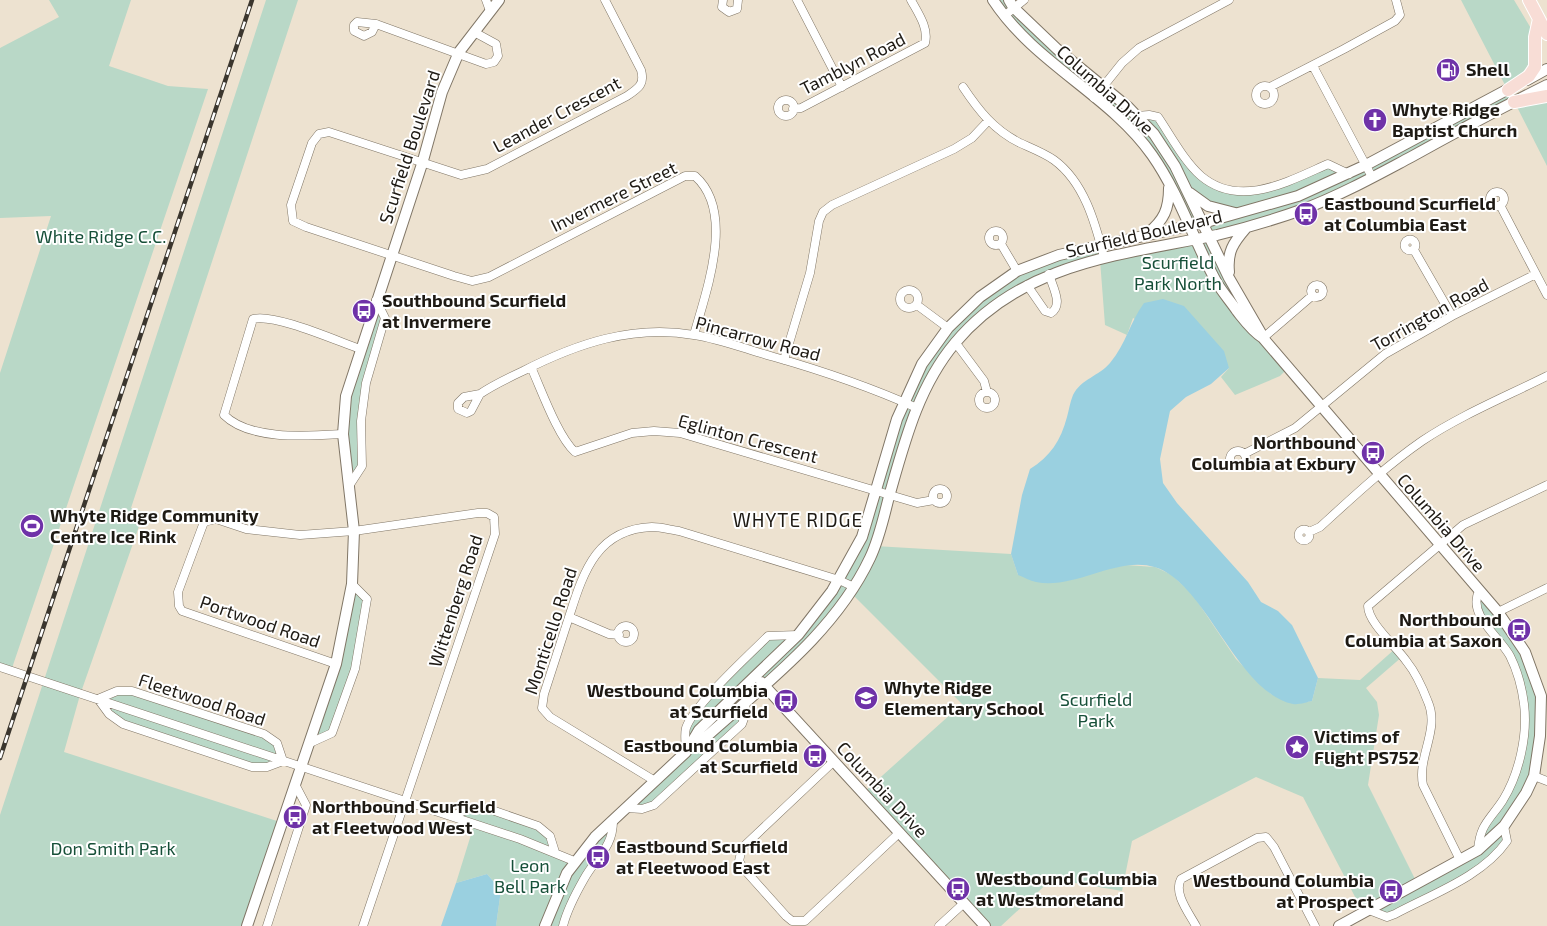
<svg xmlns="http://www.w3.org/2000/svg" width="1547" height="926" viewBox="0 0 1547 926" font-family="'Exo 2',sans-serif">
<style>
.green{fill:#b9d8c7;fill-rule:evenodd}
.water{fill:#9ad0e0}
.lines{fill:none;stroke-linecap:round;stroke-linejoin:round}
.minor-casing{stroke:#807666;stroke-width:9}
.tertiary-casing{stroke:#807666;stroke-width:12}
.primary-casing{stroke:#fff;stroke-width:14}
.minor{stroke:#fff;stroke-width:8}
.tertiary{stroke:#fff;stroke-width:10}
.primary{stroke:#f8ddd6;stroke-width:12}
.rail-casing{stroke:#3b362e;stroke-width:4.5}
.rail{stroke:#fff;stroke-width:2.5;stroke-dasharray:8;stroke-linecap:butt}
.labels{text-anchor:middle;stroke-width:4;stroke-linejoin:round;paint-order:stroke}
.street-label{font-size:18px;fill:#1e1a14;stroke:#fff}
.poi-label{font-size:18px;font-weight:bold;fill:#1e1a14;stroke:#fff;text-anchor:start}
.park-label{font-size:18px;fill:#164f38;stroke:#fff}
.neighbourhood-label{font-size:19px;letter-spacing:1px;fill:#1e1a14;stroke:#fff}
</style>
<rect width="100%" height="100%" fill="#ede2d0"/>
<path class="green" d="M 49,0 L 131,0 L 109,66 L 168,86 L 208,89 L 11,671 L 0,667 L 0,373 L 51,216 L 0,218 L 0,48 L 59,17 Z
M 266,0 L 298,0 L 131,508 L 144,512 L 80,695 L 64,752 L 283,823 L 247,926 L 0,926 L 0,815 Z
M 993,0 L 1009,0 L 1137,116 L 1158,117 L 1191,165 L 1218,187 L 1270,189 L 1328,164 L 1349,174 L 1508,90 L 1514,102 L 1306,208 L 1210,236 L 1229,278 L 1288,368 L 1280,376 L 1235,395 L 1221,377 L 1229,368 L 1133,318 L 1127,335 L 1105,325 L 1100,260 L 1049,274 L 991,308 L 933,373 L 875,546 L 1011,554 L 1018,575 L 1101,570 L 1126,565 L 1155,567 L 1172,575 L 1193,595 L 1236,659 L 1271,694 L 1294,704 L 1312,701 L 1318,678 L 1360,680 L 1396,648 L 1403,656 L 1366,688 L 1377,702 L 1379,715 L 1368,785 L 1418,885 L 1480,850 L 1479,833 L 1502,801 L 1518,763 L 1524,705 L 1510,656 L 1478,612 L 1479,591 L 1525,652 L 1541,696 L 1534,776 L 1504,826 L 1509,840 L 1487,863 L 1391,917 L 1376,907 L 1364,914 L 1303,797 L 1256,777 L 1132,841 L 1122,891 L 1052,879 L 1001,926 L 985,926 L 863,793 L 962,704 L 851,593 L 746,702 L 742,724 L 654,805 L 627,808 L 686,752 L 685,730 L 693,714 L 768,636 L 798,635 L 862,537 L 903,402 L 948,328 L 1017,271 L 1101,244 L 1100,259 L 1209,236 L 1203,222 L 1190,225 L 1143,143 L 1045,59 ZM 1198,200 L 1237,213 L 1203,222 Z
M 1461,0 L 1514,0 L 1535,35 C 1529,64 1532,69 1505,85 Z
M 1547,98 L 1547,166 L 1516,105 Z
M 376,300 L 385,318 L 366,383 L 362,466 L 349,486 L 346,396 Z
M 352,584 L 367,599 L 355,669 L 332,733 L 310,743 Z
M 132,691 L 264,734 L 277,743 L 283,761 L 252,767 L 123,724 L 98,699 Z
M 486,808 L 538,826 L 550,836 L 555,852 L 574,861 L 613,821 L 613,835 L 595,861 L 563,926 L 496,926 L 501,890 L 487,874 L 456,883 L 474,825 L 452,816 Z"/>
<path class="water" d="M 1163,299 L 1184,306 L 1224,351 L 1229,368 L 1211,384 L 1186,397 L 1170,411 L 1160,459 L 1163,483 L 1177,503 L 1248,582 L 1261,602 L 1278,611 L 1292,625 L 1318,678 L 1312,701 C 1307,702 1299,705 1293,704 C 1243,694 1213,606 1172,576 C 1130,544 1081,591 1036,582 C 1030,581 1024,577 1018,575 L 1011,554 L 1022,495 L 1030,469 C 1050,457 1061,440 1067,417 C 1069,410 1070,402 1073,395 C 1081,379 1099,376 1110,363 C 1126,344 1130,322 1144,303 Z
M 487,874 L 501,890 L 496,926 L 441,926 L 456,883 Z"/>
<g class="lines">
<g class="minor-casing">
<path id="minor" d="M 486,0 L 490,11
M 605,0 L 641,70 C 645,84 639,88 627,96 L 487,169 L 461,175 L 329,132 L 319,134 L 312,143 L 291,205 L 293,221 L 306,227 L 454,276 L 472,281 L 489,277 L 685,176 L 695,176 C 736,212 706,291 694,335
M 723,0 L 722,7 L 729,12 L 737,9 L 738,0
M 797,0 L 842,87
M 1004,16 L 1024,0
M 376,24 L 357,22 L 354,25 L 354,31 L 364,36 L 372,32 L 376,24 L 486,64 L 494,62 L 498,56 L 496,44 L 474,32
M 1313,66 L 1372,177
M1256 95a9 9 0 1 1 18 0a9 9 0 1 1-18 0Z
M 963,87 C 979,111 994,130 1020,143 C 1031,148 1044,153 1054,160 C 1084,182 1095,222 1104,257
M 1270,87 L 1344,49 L 1395,21 L 1400,15 L 1396,0
M 1094,98 L 1122,63 L 1139,48 L 1229,0
M778 108a8 8 0 1 1 16 0a8 8 0 1 1-16 0Z
M 793,109 L 801,108 L 925,43 C 929,28 918,13 911,0
M 1137,116 L 1149,115 L 1158,117 C 1171,136 1184,161 1201,176 C 1240,209 1289,181 1328,164 L 1349,174
M1490 199a7 7 0 1 1 14 0a7 7 0 1 1-14 0Z
M 1500,205 L 1547,295
M989 238a7 7 0 1 1 14 0a7 7 0 1 1-14 0Z
M1404.5 245a5.5 5.5 0 1 1 11 0a5.5 5.5 0 1 1-11 0Z
M 1001,244 L 1017,271
M 1414,250 L 1452,316
M1311 291a6 6 0 1 1 12 0a6 6 0 1 1-12 0Z
M 1027,285 L 1045,311 L 1051,313 C 1064,305 1052,286 1049,274
M900 299a9 9 0 1 1 18 0a9 9 0 1 1-18 0Z
M 917,305 L 948,328
M 1263,338 L 1313,295
M 955,342 L 984,381 L 987,392
M 784,360 L 810,273 L 819,221 L 823,212 L 832,205 L 954,149 L 972,138 L 988,121
M 531,367 C 541,389 558,437 575,452 L 632,433 L 654,431 L 680,433 L 917,503 L 934,500
M979 400a8 8 0 1 1 16 0a8 8 0 1 1-16 0Z
M 480,394 C 493,385 508,378 523,371 C 576,344 633,324 694,335 C 721,339 748,350 774,357 C 823,371 870,387 917,408
M 480,394 L 471,411 L 467,413 L 458,409 L 458,403 L 464,397 Z
M 343,434 C 309,436 250,441 224,415 L 253,319 C 274,313 337,341 360,349
M1230 459a8 8 0 1 1 16 0a8 8 0 1 1-16 0Z
M 1244,454 L 1295,428 L 1385,354 L 1452,316 L 1536,274
M 349,486 L 362,466 L 361,421 L 366,383 L 385,318 L 376,300
M933 496a7 7 0 1 1 14 0a7 7 0 1 1-14 0Z
M1298.5 535a5.5 5.5 0 1 1 11 0a5.5 5.5 0 1 1-11 0Z
M 1309,532 L 1320,527 C 1353,497 1386,466 1422,441 C 1461,415 1505,397 1547,376
M 1498,612 L 1547,588
M 569,617 L 609,634 L 619,635
M618 634a8 8 0 1 1 16 0a8 8 0 1 1-16 0Z
M 336,664 L 182,611 L 179,606 L 178,592 L 204,522 L 216,519 L 246,529 L 300,535 L 354,531 L 478,513 L 487,513 L 494,517 L 495,534 L 363,926
M 0,667 L 520,839 L 574,861
M 117,691 L 132,691 L 264,734 L 277,743 L 283,761 L 267,767 L 252,767 L 123,724 L 109,714 L 98,699 Z
M 310,743 L 332,733 L 355,669 L 367,599 L 352,584
M 686,752 C 686,745 684,735 686,728 C 693,706 749,655 768,636 L 798,635
M 833,762 L 742,848 L 739,861 L 743,868 L 786,916 L 792,921 L 805,921 L 899,833
M 1534,776 L 1547,781
M 655,781 L 550,717 L 542,708 L 544,694 C 553,667 561,641 570,614 C 584,570 598,529 652,527 C 661,527 671,530 679,531 L 839,580 L 854,587
M 627,808 L 642,809 L 654,805 L 742,724 L 746,713 L 745,702
M 452,816 L 471,808 L 486,808 L 538,826 L 550,836 L 555,852
M 1478,850 C 1480,824 1490,820 1503,800 C 1519,774 1528,735 1524,704 C 1522,688 1517,670 1510,656 C 1500,637 1467,615 1479,591
M 1460,860 L 1423,785 C 1417,757 1440,730 1428,702 C 1423,689 1416,673 1407,662 C 1397,647 1368,623 1368,606 L 1463,525 L 1547,485
M 1369,910 L 1387,917 L 1395,914 C 1432,894 1482,877 1507,841 L 1504,826
M 267,926 L 306,805 L 296,786
M 563,926 C 567,910 576,893 584,879 C 596,857 613,848 613,821
M 939,926 L 964,903
M 1196,926 C 1189,913 1173,893 1181,879 L 1257,838 L 1266,837 L 1274,847 L 1315,926"/>
</g>
<g class="tertiary-casing">
<path id="tertiary" d="M 993,0 C 1035,64 1110,95 1152,155 C 1180,195 1194,242 1217,283 C 1223,293 1231,302 1237,311 C 1245,321 1252,331 1263,338 L 1498,612 L 1525,652 L 1541,696 L 1540,736 L 1534,776 L 1526,793 L 1504,826 L 1478,850 L 1339,926
M 1009,0 L 1013,7 L 1057,49 L 1128,107 L 1154,134 L 1175,166 L 1229,278 L 1262,335
M 1527,80 L 1547,69
M 1190,193 L 1208,206 L 1235,213
M 1148,233 C 1164,220 1169,209 1169,188
M 1229,272 C 1227,252 1233,243 1246,228
M 761,682 L 985,926
M 691,746 L 706,737 C 766,683 835,632 870,558 C 880,537 884,515 890,493 C 905,440 919,386 955,343 C 1023,262 1121,255 1217,235 C 1246,228 1276,219 1304,209 C 1341,195 1377,175 1411,157 C 1456,132 1501,108 1547,85
M 247,926 L 336,664 L 352,584 L 354,531 L 343,434 L 346,396 L 422,164 L 442,92 L 459,52 L 499,0
M 545,926 L 567,873 L 595,837 L 686,752 L 699,730 L 798,635 L 832,591 L 862,537 L 897,419 L 922,364 L 948,328 L 980,297 L 1017,271 L 1059,255 L 1210,221 L 1298,196 L 1366,165 L 1514,86"/>
</g>
<g class="primary-casing">
<path id="primary" d="M 1529,0 L 1547,34
M 1508,90 L 1529,76 L 1535,67 L 1535,37 L 1539,19
M 1514,102 L 1547,96"/>
</g>
<use href="#minor" class="minor"/>
<use href="#tertiary" class="tertiary"/>
<use href="#primary" class="primary"/>
<g class="rail-casing">
<path id="rail" d="M 0,758 L 252,0"/>
</g>
<use href="#rail" class="rail"/>
</g>
<defs>
<g id="fuel-disc" transform="scale(1.25)"><circle r="9.5" fill="#6f32a8" stroke="#fff"/><path d="M-5.5-6h7V0h2V4h1.3V-2.5L3-4.5l.8-.8L6-3V5H2.5V1h-1V6h-7ZM-4.2-4.7v3.2H.2V-4.7Z" fill="#fff"/></g>
<g id="church-disc" transform="scale(1.25)"><circle r="9.5" fill="#6f32a8" stroke="#fff"/><path d="M-1.2-6h2.4v3.5h3.3v2.4h-3.3V6h-2.4V-.1h-3.3v-2.4h3.3Z" fill="#fff"/></g>
<g id="bus-disc" transform="scale(1.25)"><circle r="9.5" fill="#6f32a8" stroke="#fff"/><path d="M-5-6H5V4H4V6H2V4H-2V6H-4V4H-5ZM-3.5-4V0h7V-4ZM-3.5 1.2v1.5H-2V1.2ZM2 1.2v1.5H3.5V1.2Z" fill="#fff"/></g>
<g id="stadium-disc" transform="scale(1.25)"><circle r="9.5" fill="#6f32a8" stroke="#fff"/><path d="M0-5a6.5 5 0 1 0 0 10a6.5 5 0 1 0 0-10ZM-3.5-1.8h7v3.6h-7Z" fill="#fff"/></g>
<g id="school-disc" transform="scale(1.25)"><circle r="9.5" fill="#6f32a8" stroke="#fff"/><path d="M0-5L7-2L0 1L-7-2ZM-4 1L0 2.5L4 1V4Q0 6-4 4Z" fill="#fff"/></g>
<g id="sight-disc" transform="scale(1.25)"><circle r="9.5" fill="#6f32a8" stroke="#fff"/><path d="M0-6L1.8-2.2L6-1.7L2.9 1.2L3.7 5.4L0 3.3L-3.7 5.4L-2.9 1.2L-6-1.7L-1.8-2.2Z" fill="#fff"/></g>
</defs>
<g fill-rule="evenodd">
<use href="#fuel-disc" x="1448" y="70"/>
<use href="#church-disc" x="1375" y="120"/>
<use href="#bus-disc" x="1306" y="214"/>
<use href="#bus-disc" x="364" y="311"/>
<use href="#bus-disc" x="1373" y="453"/>
<use href="#stadium-disc" x="32" y="526"/>
<use href="#bus-disc" x="1519" y="630"/>
<use href="#school-disc" x="866" y="698"/>
<use href="#bus-disc" x="786" y="701"/>
<use href="#sight-disc" x="1297" y="747"/>
<use href="#bus-disc" x="815" y="756"/>
<use href="#bus-disc" x="295" y="817"/>
<use href="#bus-disc" x="598" y="857"/>
<use href="#bus-disc" x="958" y="889"/>
<use href="#bus-disc" x="1391" y="891"/>
</g>
<g class="labels">
<g class="street-label">
<text transform="translate(853 64) rotate(-27)" y="6">Tamblyn Road</text>
<text transform="translate(1105 90) rotate(42)" y="6">Columbia Drive</text>
<text transform="translate(557 115) rotate(-28)" y="6">Leander Crescent</text>
<text transform="translate(410 147) rotate(-72)" y="6">Scurfield Boulevard</text>
<text transform="translate(614 197) rotate(-26)" y="6">Invermere Street</text>
<text transform="translate(1144 234) rotate(-13)" y="6">Scurfield Boulevard</text>
<text transform="translate(1430 315) rotate(-29)" y="6">Torrington Road</text>
<text transform="translate(758 339) rotate(15)" y="6">Pincarrow Road</text>
<text transform="translate(748 439) rotate(15)" y="6">Eglinton Crescent</text>
<text transform="translate(1441 523) rotate(49)" y="6">Columbia Drive</text>
<text transform="translate(456 601) rotate(-72)" y="6">Wittenberg Road</text>
<text transform="translate(260 622) rotate(19)" y="6">Portwood Road</text>
<text transform="translate(551 631) rotate(-72)" y="6">Monticello Road</text>
<text transform="translate(202 700) rotate(18)" y="6">Fleetwood Road</text>
<text transform="translate(882 790) rotate(47)" y="6">Columbia Drive</text>
</g>
<g class="poi-label">
<text x="1466" y="76">Shell</text>
<text x="1392" y="116">Whyte Ridge<tspan x="1392" dy="21">Baptist Church</tspan></text>
<text x="1324" y="210">Eastbound Scurfield<tspan x="1324" dy="21">at Columbia East</tspan></text>
<text x="382" y="307">Southbound Scurfield<tspan x="382" dy="21">at Invermere</tspan></text>
<text x="1356" y="449" text-anchor="end">Northbound<tspan x="1356" dy="21">Columbia at Exbury</tspan></text>
<text x="50" y="522">Whyte Ridge Community<tspan x="50" dy="21">Centre Ice Rink</tspan></text>
<text x="1502" y="626" text-anchor="end">Northbound<tspan x="1502" dy="21">Columbia at Saxon</tspan></text>
<text x="884" y="694">Whyte Ridge<tspan x="884" dy="21">Elementary School</tspan></text>
<text x="768" y="697" text-anchor="end">Westbound Columbia<tspan x="768" dy="21">at Scurfield</tspan></text>
<text x="1314" y="743">Victims of<tspan x="1314" dy="21">Flight PS752</tspan></text>
<text x="798" y="752" text-anchor="end">Eastbound Columbia<tspan x="798" dy="21">at Scurfield</tspan></text>
<text x="312" y="813">Northbound Scurfield<tspan x="312" dy="21">at Fleetwood West</tspan></text>
<text x="616" y="853">Eastbound Scurfield<tspan x="616" dy="21">at Fleetwood East</tspan></text>
<text x="976" y="885">Westbound Columbia<tspan x="976" dy="21">at Westmoreland</tspan></text>
<text x="1374" y="887" text-anchor="end">Westbound Columbia<tspan x="1374" dy="21">at Prospect</tspan></text>
</g>
<g class="park-label">
<text x="101" y="243">White Ridge C.C.</text>
<text x="1178" y="269">Scurfield<tspan x="1178" dy="21">Park North</tspan></text>
<text x="1096" y="706">Scurfield<tspan x="1096" dy="21">Park</tspan></text>
<text x="113" y="855">Don Smith Park</text>
<text x="530" y="872">Leon<tspan x="530" dy="21">Bell Park</tspan></text>
</g>
<g class="neighbourhood-label">
<text x="798" y="527">WHYTE RIDGE</text>
</g>
</g>
</svg>
